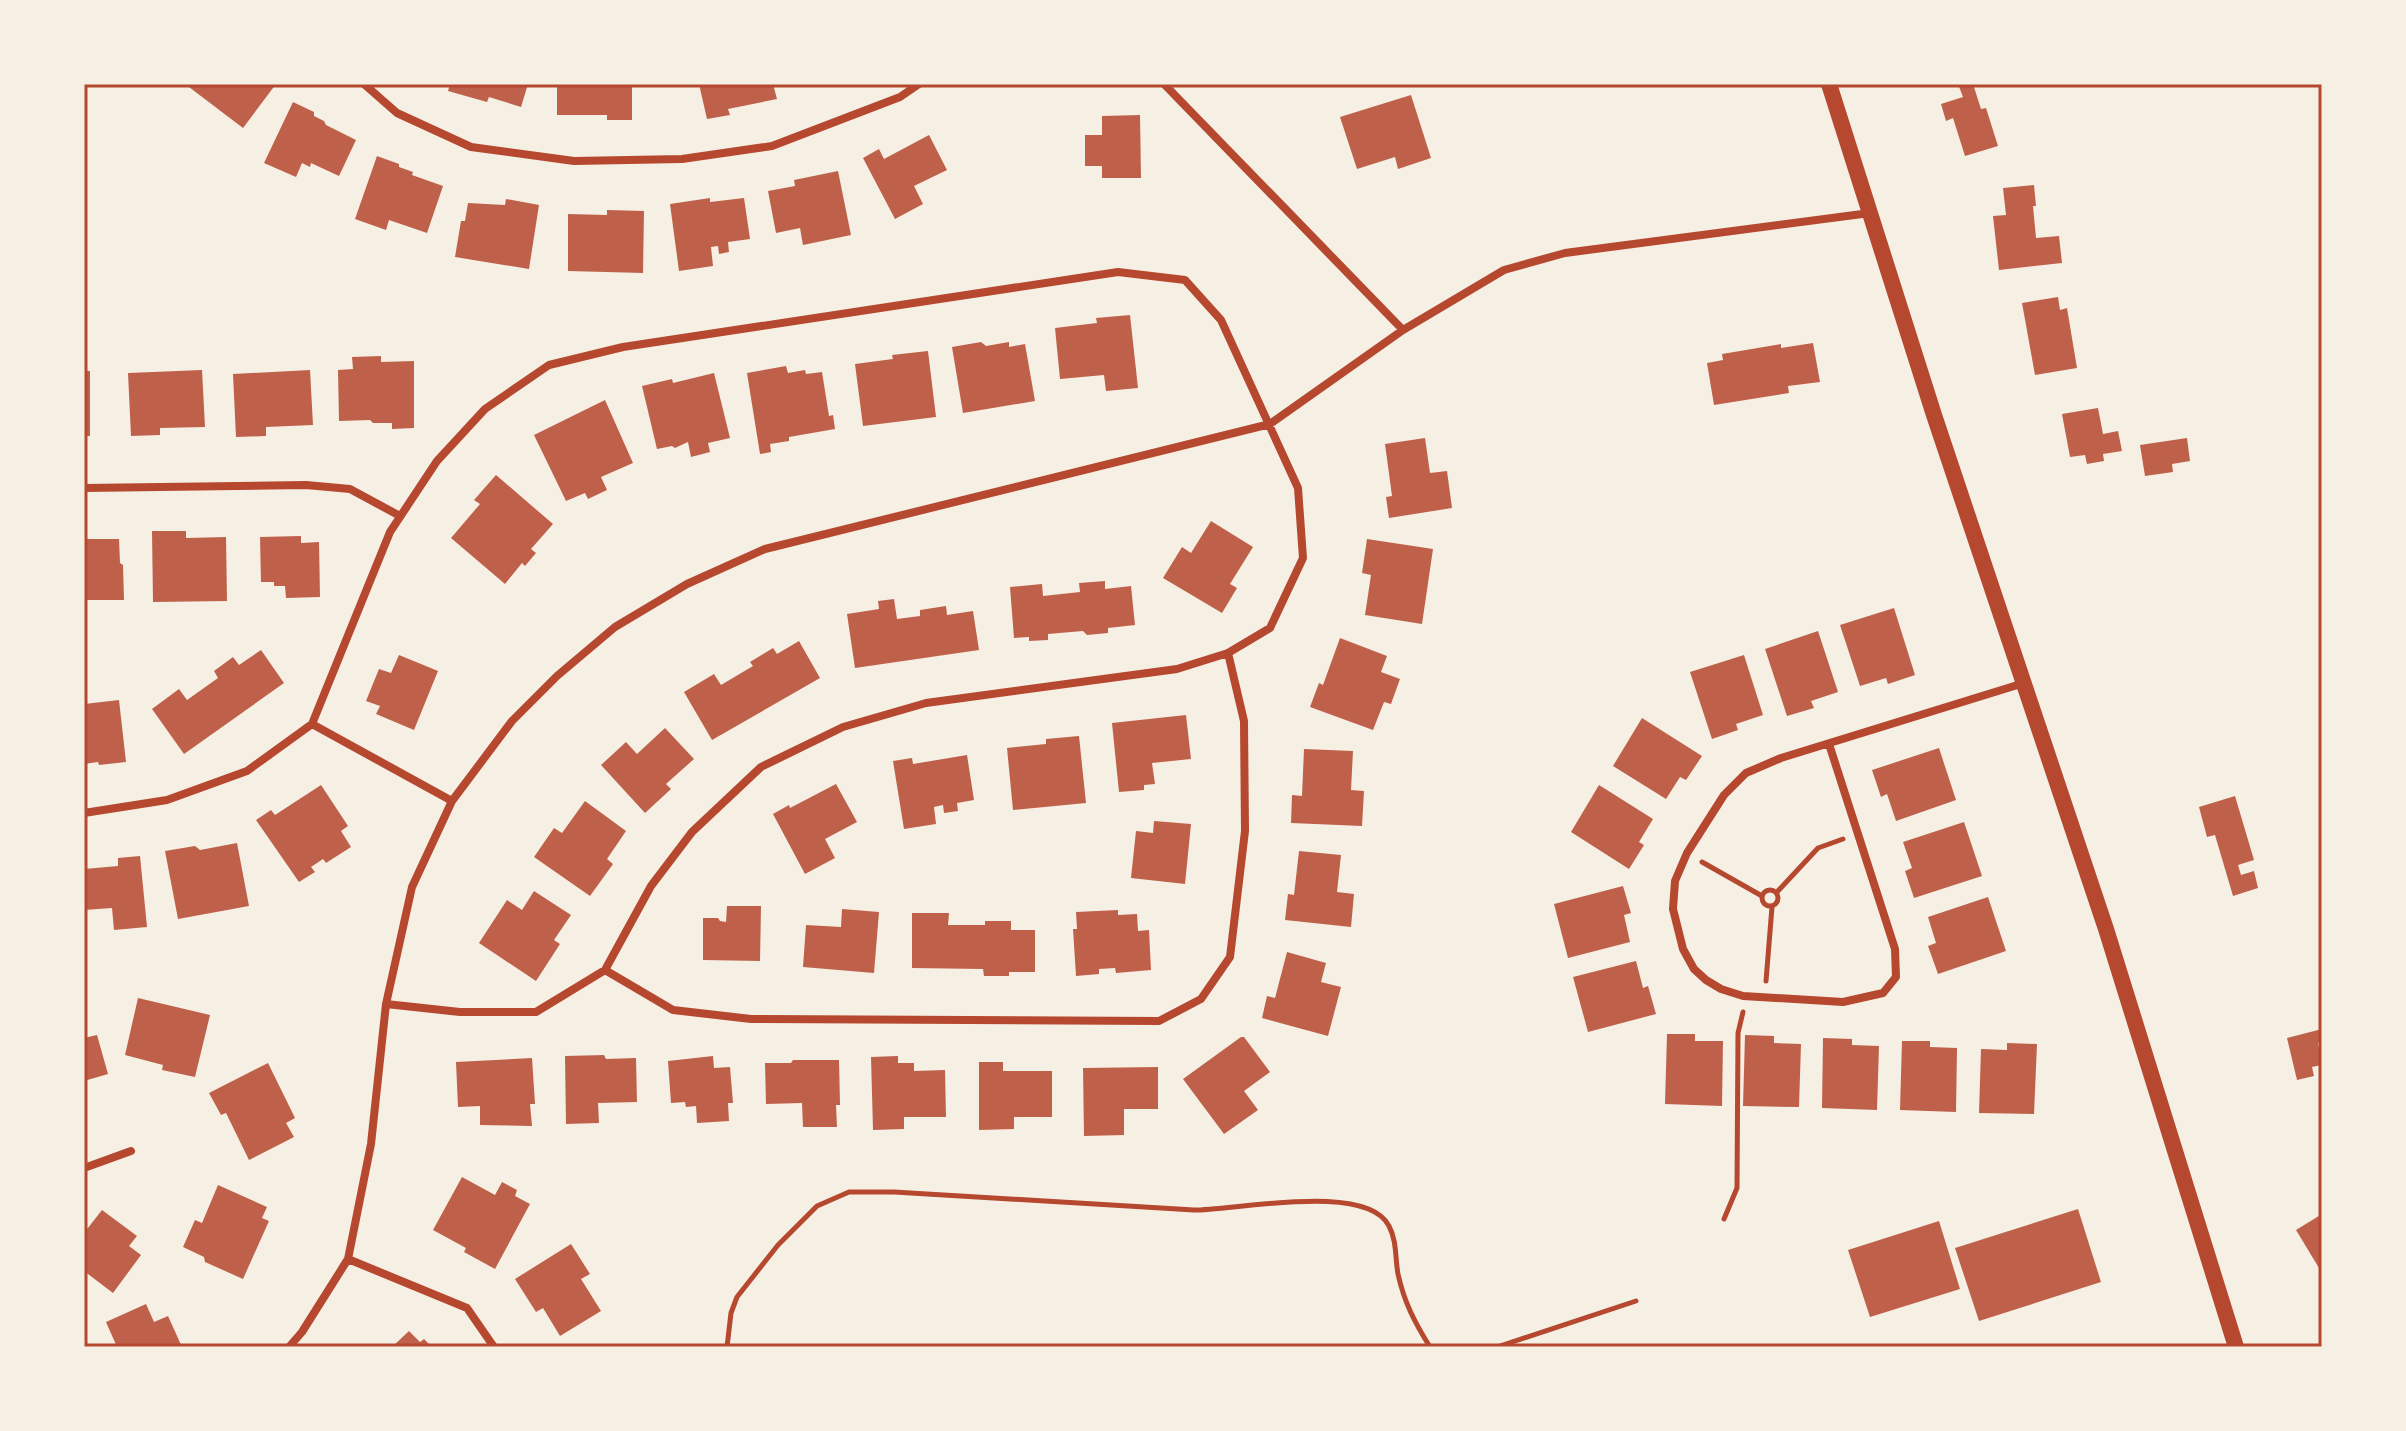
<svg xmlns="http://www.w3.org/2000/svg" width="2406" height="1431" viewBox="0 0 2406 1431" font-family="'Space Grotesk',sans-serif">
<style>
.building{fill:#bf614a}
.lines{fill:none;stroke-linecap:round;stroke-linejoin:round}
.path{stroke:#b5482f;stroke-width:5}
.minor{stroke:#b5482f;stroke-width:8}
.secondary{stroke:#b5482f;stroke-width:16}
.neatline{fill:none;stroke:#b5482f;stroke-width:3}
</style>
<rect width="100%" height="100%" fill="#f6efe4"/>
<path class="building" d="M 185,84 L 276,84 L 243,128 Z
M 450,84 L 528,84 L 521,107 L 489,97 L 487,102 L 448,91 Z
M 557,84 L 632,84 L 632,120 L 607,120 L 607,115 L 557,115 Z
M 699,84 L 773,84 L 777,99 L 728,109 L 730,115 L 707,119 Z
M 1958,84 L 1973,84 L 1981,109 L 1986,108 L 1998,146 L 1965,156 L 1953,118 L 1946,121 L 1941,104 L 1963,97 Z
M 1411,95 L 1431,158 L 1398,169 L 1395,157 L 1357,169 L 1340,117 Z
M 293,102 L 314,112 L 314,116 L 324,121 L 326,125 L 356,140 L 339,176 L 311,163 L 310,167 L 302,163 L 296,177 L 264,163 Z
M 1140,115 L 1141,178 L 1102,178 L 1102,166 L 1085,166 L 1085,135 L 1102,135 L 1102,116 Z
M 929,135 L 947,170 L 914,186 L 923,204 L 895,219 L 863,158 L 879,149 L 884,159 Z
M 377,156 L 399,164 L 399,167 L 413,172 L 412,175 L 443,186 L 427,233 L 389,220 L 386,230 L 355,219 Z
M 838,171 L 851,235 L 803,245 L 800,228 L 776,233 L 768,191 L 795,186 L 794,180 Z
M 2034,185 L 2036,206 L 2033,206 L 2036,238 L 2059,236 L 2062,263 L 1999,270 L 1993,216 L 2006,215 L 2003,188 Z
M 710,198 L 710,202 L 744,198 L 750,239 L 728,242 L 729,252 L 719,254 L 718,246 L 711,247 L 713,266 L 679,271 L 670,204 Z
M 506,199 L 539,205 L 529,269 L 455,257 L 461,221 L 465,221 L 468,203 L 505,205 Z
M 607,210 L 644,211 L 643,273 L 568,271 L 568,214 L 607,215 Z
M 2058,297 L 2060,310 L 2067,308 L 2077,368 L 2035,375 L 2022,303 Z
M 1130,315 L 1138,388 L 1106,391 L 1104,375 L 1060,379 L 1055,328 L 1097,323 L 1096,318 Z
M 981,342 L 986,346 L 1009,342 L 1009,347 L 1025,344 L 1035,401 L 963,413 L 952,347 Z
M 1813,343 L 1820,382 L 1788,386 L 1789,393 L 1714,405 L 1707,363 L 1723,360 L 1722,354 L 1781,344 L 1781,348 Z
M 928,351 L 936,417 L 863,426 L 855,364 L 893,359 L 892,355 Z
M 381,356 L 381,362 L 414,361 L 414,428 L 392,429 L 392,423 L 373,423 L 370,420 L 339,421 L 338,370 L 353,369 L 352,357 Z
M 786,366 L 788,373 L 805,370 L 806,374 L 822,372 L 829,416 L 833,415 L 835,429 L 789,437 L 789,441 L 770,444 L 771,452 L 760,454 L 747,373 Z
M 202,370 L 205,427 L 160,428 L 160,435 L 131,436 L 128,373 Z
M 310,370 L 313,425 L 266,427 L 266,436 L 236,437 L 233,374 Z
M 84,371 L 90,371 L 90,436 L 84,436 Z
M 714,373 L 730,438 L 708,443 L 710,452 L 691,457 L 688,442 L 675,448 L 672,446 L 657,449 L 642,386 L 672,379 L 673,383 Z
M 605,400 L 633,463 L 601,477 L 607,490 L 588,499 L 585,493 L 566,501 L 534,435 Z
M 2098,408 L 2103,434 L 2118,431 L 2122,451 L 2103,454 L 2104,461 L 2087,464 L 2085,455 L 2070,457 L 2062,414 Z
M 1425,438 L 1430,473 L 1447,471 L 1452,508 L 1389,518 L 1386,497 L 1392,496 L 1385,444 Z
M 2187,438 L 2190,461 L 2172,464 L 2173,472 L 2145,476 L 2140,445 Z
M 496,475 L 553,524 L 531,549 L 536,553 L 525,566 L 522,563 L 505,584 L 451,538 L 480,504 L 474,500 Z
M 1211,521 L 1253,547 L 1230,584 L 1237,588 L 1222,613 L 1163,578 L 1182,547 L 1191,553 Z
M 152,531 L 186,531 L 186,538 L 226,537 L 227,601 L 153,602 Z
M 301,536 L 301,543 L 319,542 L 320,597 L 286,598 L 285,586 L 274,586 L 274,582 L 261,582 L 260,537 Z
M 84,539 L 119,539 L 120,563 L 123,565 L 124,600 L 84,600 Z
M 1367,539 L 1433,549 L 1422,624 L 1365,615 L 1371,575 L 1362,573 Z
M 1105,581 L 1105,589 L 1131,586 L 1135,625 L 1108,628 L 1108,633 L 1087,635 L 1083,631 L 1048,634 L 1048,640 L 1029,641 L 1029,637 L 1014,638 L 1010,587 L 1042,584 L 1043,596 L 1080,592 L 1079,583 Z
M 894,599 L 897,619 L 920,616 L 920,610 L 946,606 L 947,615 L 973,611 L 979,650 L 855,668 L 847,614 L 879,609 L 878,601 Z
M 1894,608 L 1915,675 L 1888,684 L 1886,678 L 1860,686 L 1840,625 Z
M 1818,631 L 1838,692 L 1811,701 L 1814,708 L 1787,716 L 1765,649 Z
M 1340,638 L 1387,656 L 1381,672 L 1400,679 L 1391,704 L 1384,702 L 1373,730 L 1310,707 L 1319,683 L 1323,685 Z
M 799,641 L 820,678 L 712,740 L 684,692 L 714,674 L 721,685 L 753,666 L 750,662 L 773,648 L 777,654 Z
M 261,650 L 284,683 L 184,754 L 152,709 L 179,689 L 187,700 L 218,678 L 214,671 L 233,657 L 239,665 Z
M 399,655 L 438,671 L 414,730 L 376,714 L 380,706 L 366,701 L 379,669 L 391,673 Z
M 1744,655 L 1763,715 L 1736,724 L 1738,730 L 1712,739 L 1690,672 Z
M 119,700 L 126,762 L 99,765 L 98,762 L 84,764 L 84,704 Z
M 1186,715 L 1191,759 L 1152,763 L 1155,784 L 1144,785 L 1144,790 L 1119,792 L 1112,723 Z
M 1642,718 L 1702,756 L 1686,780 L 1680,777 L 1666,799 L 1613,766 Z
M 665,728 L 694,759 L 666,784 L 671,789 L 645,813 L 601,765 L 626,742 L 637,754 Z
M 1079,736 L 1086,803 L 1013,810 L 1007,748 L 1046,744 L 1046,739 Z
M 1939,748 L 1956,800 L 1896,821 L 1887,794 L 1881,797 L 1872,770 Z
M 1304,749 L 1353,751 L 1351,790 L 1364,791 L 1362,826 L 1291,823 L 1292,795 L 1302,796 Z
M 967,755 L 974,800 L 957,803 L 958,811 L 944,813 L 943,805 L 934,807 L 936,824 L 904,829 L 893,761 L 912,758 L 913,764 Z
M 836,784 L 857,822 L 825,839 L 835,858 L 805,874 L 773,814 L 789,805 L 790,808 Z
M 321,785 L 348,826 L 341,831 L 351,847 L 326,863 L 323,859 L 311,867 L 315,872 L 299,882 L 256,820 L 271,810 L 275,815 Z
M 1599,785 L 1653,819 L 1639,842 L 1644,845 L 1629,869 L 1571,832 Z
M 2235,796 L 2254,860 L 2238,865 L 2241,875 L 2254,871 L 2258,888 L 2233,896 L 2215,835 L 2207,837 L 2199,807 Z
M 585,801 L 626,831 L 607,859 L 613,864 L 590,896 L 534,857 L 554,828 L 562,833 Z
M 1154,821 L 1191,824 L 1185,884 L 1131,878 L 1136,831 L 1153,833 Z
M 1964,822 L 1982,876 L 1914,898 L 1905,871 L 1912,868 L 1903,842 Z
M 237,843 L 249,906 L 178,919 L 165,851 L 195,846 L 200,850 Z
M 1299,851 L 1341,855 L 1337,892 L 1354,894 L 1351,927 L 1285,920 L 1288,894 L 1294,895 Z
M 140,856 L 147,927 L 114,930 L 112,908 L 84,910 L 84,869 L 118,866 L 118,858 Z
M 1623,886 L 1631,913 L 1624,915 L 1630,942 L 1568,958 L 1554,904 Z
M 534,891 L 571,915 L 554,940 L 560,944 L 536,981 L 479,943 L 507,900 L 522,910 Z
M 1988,897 L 2006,951 L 1938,974 L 1928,946 L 1936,943 L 1928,917 Z
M 727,906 L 761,906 L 760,961 L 703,960 L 703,918 L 718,918 L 720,921 L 726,922 Z
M 842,909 L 879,912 L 874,973 L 803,967 L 806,925 L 841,927 Z
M 1118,910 L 1118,915 L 1137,914 L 1138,931 L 1149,930 L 1151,970 L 1116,973 L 1115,968 L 1099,969 L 1099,974 L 1076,976 L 1073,929 L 1077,929 L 1076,912 Z
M 912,913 L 949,913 L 948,925 L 985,925 L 985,921 L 1011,921 L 1011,930 L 1035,930 L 1035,972 L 1009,972 L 1009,976 L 984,976 L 983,969 L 912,968 Z
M 1287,952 L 1326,963 L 1321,982 L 1341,987 L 1328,1036 L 1262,1018 L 1267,996 L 1275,998 Z
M 1636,961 L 1643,988 L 1648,986 L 1656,1014 L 1588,1032 L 1573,977 Z
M 138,998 L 210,1015 L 195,1077 L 162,1070 L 163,1065 L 125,1055 Z
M 2322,1029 L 2322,1042 L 2318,1043 L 2322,1065 L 2312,1067 L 2314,1076 L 2297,1080 L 2287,1038 Z
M 1667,1034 L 1695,1034 L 1695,1041 L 1723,1041 L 1722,1106 L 1665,1104 Z
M 97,1035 L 108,1074 L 84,1081 L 84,1038 Z
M 1745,1035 L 1774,1036 L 1774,1043 L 1801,1044 L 1799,1107 L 1743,1106 Z
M 1241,1037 L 1244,1037 L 1270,1072 L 1244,1091 L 1258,1110 L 1224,1134 L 1183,1079 Z
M 1823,1038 L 1852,1039 L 1852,1045 L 1879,1046 L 1877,1110 L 1822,1108 Z
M 1902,1041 L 1930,1041 L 1930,1047 L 1957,1048 L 1956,1112 L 1900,1110 Z
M 2007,1043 L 2037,1044 L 2034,1114 L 1979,1113 L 1981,1049 L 2007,1050 Z
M 604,1055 L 606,1059 L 636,1058 L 637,1102 L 598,1103 L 599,1123 L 566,1124 L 565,1056 Z
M 713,1056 L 714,1068 L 730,1067 L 733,1103 L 728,1103 L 729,1121 L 697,1123 L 696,1106 L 686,1107 L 685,1102 L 671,1103 L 668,1061 Z
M 898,1056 L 898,1063 L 914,1063 L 914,1071 L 945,1070 L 946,1117 L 904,1117 L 904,1129 L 873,1130 L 871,1057 Z
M 532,1058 L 535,1104 L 530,1104 L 532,1126 L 480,1125 L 480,1106 L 458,1107 L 456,1062 Z
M 793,1060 L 839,1060 L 840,1105 L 836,1105 L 837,1127 L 803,1127 L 802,1103 L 766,1104 L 765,1063 L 791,1063 Z
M 979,1062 L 1003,1062 L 1003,1071 L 1052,1071 L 1052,1117 L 1014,1117 L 1014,1129 L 979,1130 Z
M 268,1063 L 295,1118 L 286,1123 L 294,1137 L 249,1160 L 226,1113 L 221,1115 L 209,1093 Z
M 1158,1067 L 1158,1109 L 1124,1109 L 1124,1135 L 1084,1136 L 1083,1068 Z
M 462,1177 L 495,1195 L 502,1182 L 517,1190 L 515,1196 L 530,1204 L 495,1269 L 464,1252 L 466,1248 L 433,1230 Z
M 218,1185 L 267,1207 L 262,1218 L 269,1221 L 243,1279 L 205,1262 L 204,1257 L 183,1247 L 195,1220 L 202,1223 Z
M 2078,1209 L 2101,1282 L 1979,1321 L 1955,1248 Z
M 102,1210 L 137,1236 L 129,1246 L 141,1255 L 113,1293 L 84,1271 L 84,1233 Z
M 2322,1214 L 2322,1273 L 2296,1230 Z
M 1939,1221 L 1960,1289 L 1870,1317 L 1848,1250 Z
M 571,1244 L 590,1274 L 581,1279 L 601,1311 L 560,1336 L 543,1308 L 536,1312 L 515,1279 Z
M 146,1304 L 154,1322 L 168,1316 L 182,1347 L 117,1347 L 106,1322 Z
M 409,1331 L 420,1342 L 424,1339 L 432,1347 L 392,1347 Z"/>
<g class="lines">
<path class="path" d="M 1702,862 L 1762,896
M1762 898a8 8 0 1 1 16 0a8 8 0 1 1-16 0Z
M 1777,892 L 1818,848 L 1843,839
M 1766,981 L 1772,907
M 1724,1219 L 1737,1188 L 1738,1033 L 1743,1012
M 727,1347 L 731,1313 L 737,1297 L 778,1245 L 817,1206 L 849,1192 L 894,1192 L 1194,1210 C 1236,1210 1367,1182 1389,1226 C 1397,1241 1395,1258 1398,1274 C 1404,1302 1415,1323 1430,1347
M 1497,1347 L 1636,1301"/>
<path class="minor" d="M 364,84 L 397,113 L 471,147 L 574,161 L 682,159 L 772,146 L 900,97 L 919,84
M 1164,84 L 1403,330
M 84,488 L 306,485 L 350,489 L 400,516
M 312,724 L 452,801
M 1829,744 L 1895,949 L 1896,977 L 1883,993 L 1843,1002 L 1743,996 L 1721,989 L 1706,980 L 1694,969 L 1683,949 L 1673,909 L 1675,881 L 1687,853 L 1724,795 L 1746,773 L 1781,758 L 2024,683
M 84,813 L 167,800 L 247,771 L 312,724 L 390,532 L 437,461 L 485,409 L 549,365 L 623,347 L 1118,272 L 1185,280 L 1221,320 L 1298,488 L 1303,558 L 1270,628 L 1228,653 L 1177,669 L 926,703 L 843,727 L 761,767 L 692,832 L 651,886 L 605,970 L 536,1012 L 460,1012 L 386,1004
M 605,970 L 673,1010 L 751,1019 L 1159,1021 L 1201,999 L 1230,957 L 1245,831 L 1244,721 L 1228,653
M 84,1168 L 131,1151
M 348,1259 L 467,1308 L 494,1347
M 289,1347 L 302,1332 L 348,1259 L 371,1144 L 386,1004 L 412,887 L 452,801 L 512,721 L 557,676 L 615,627 L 687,584 L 765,549 L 1270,424 L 1403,330 L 1504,270 L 1565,253 L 1870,213"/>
<path class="secondary" d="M 1829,84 L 1934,415 L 2106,929 L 2236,1347"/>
</g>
<rect width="2406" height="1431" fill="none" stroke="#f6efe4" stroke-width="172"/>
<rect x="86" y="86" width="2234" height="1259" class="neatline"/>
</svg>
